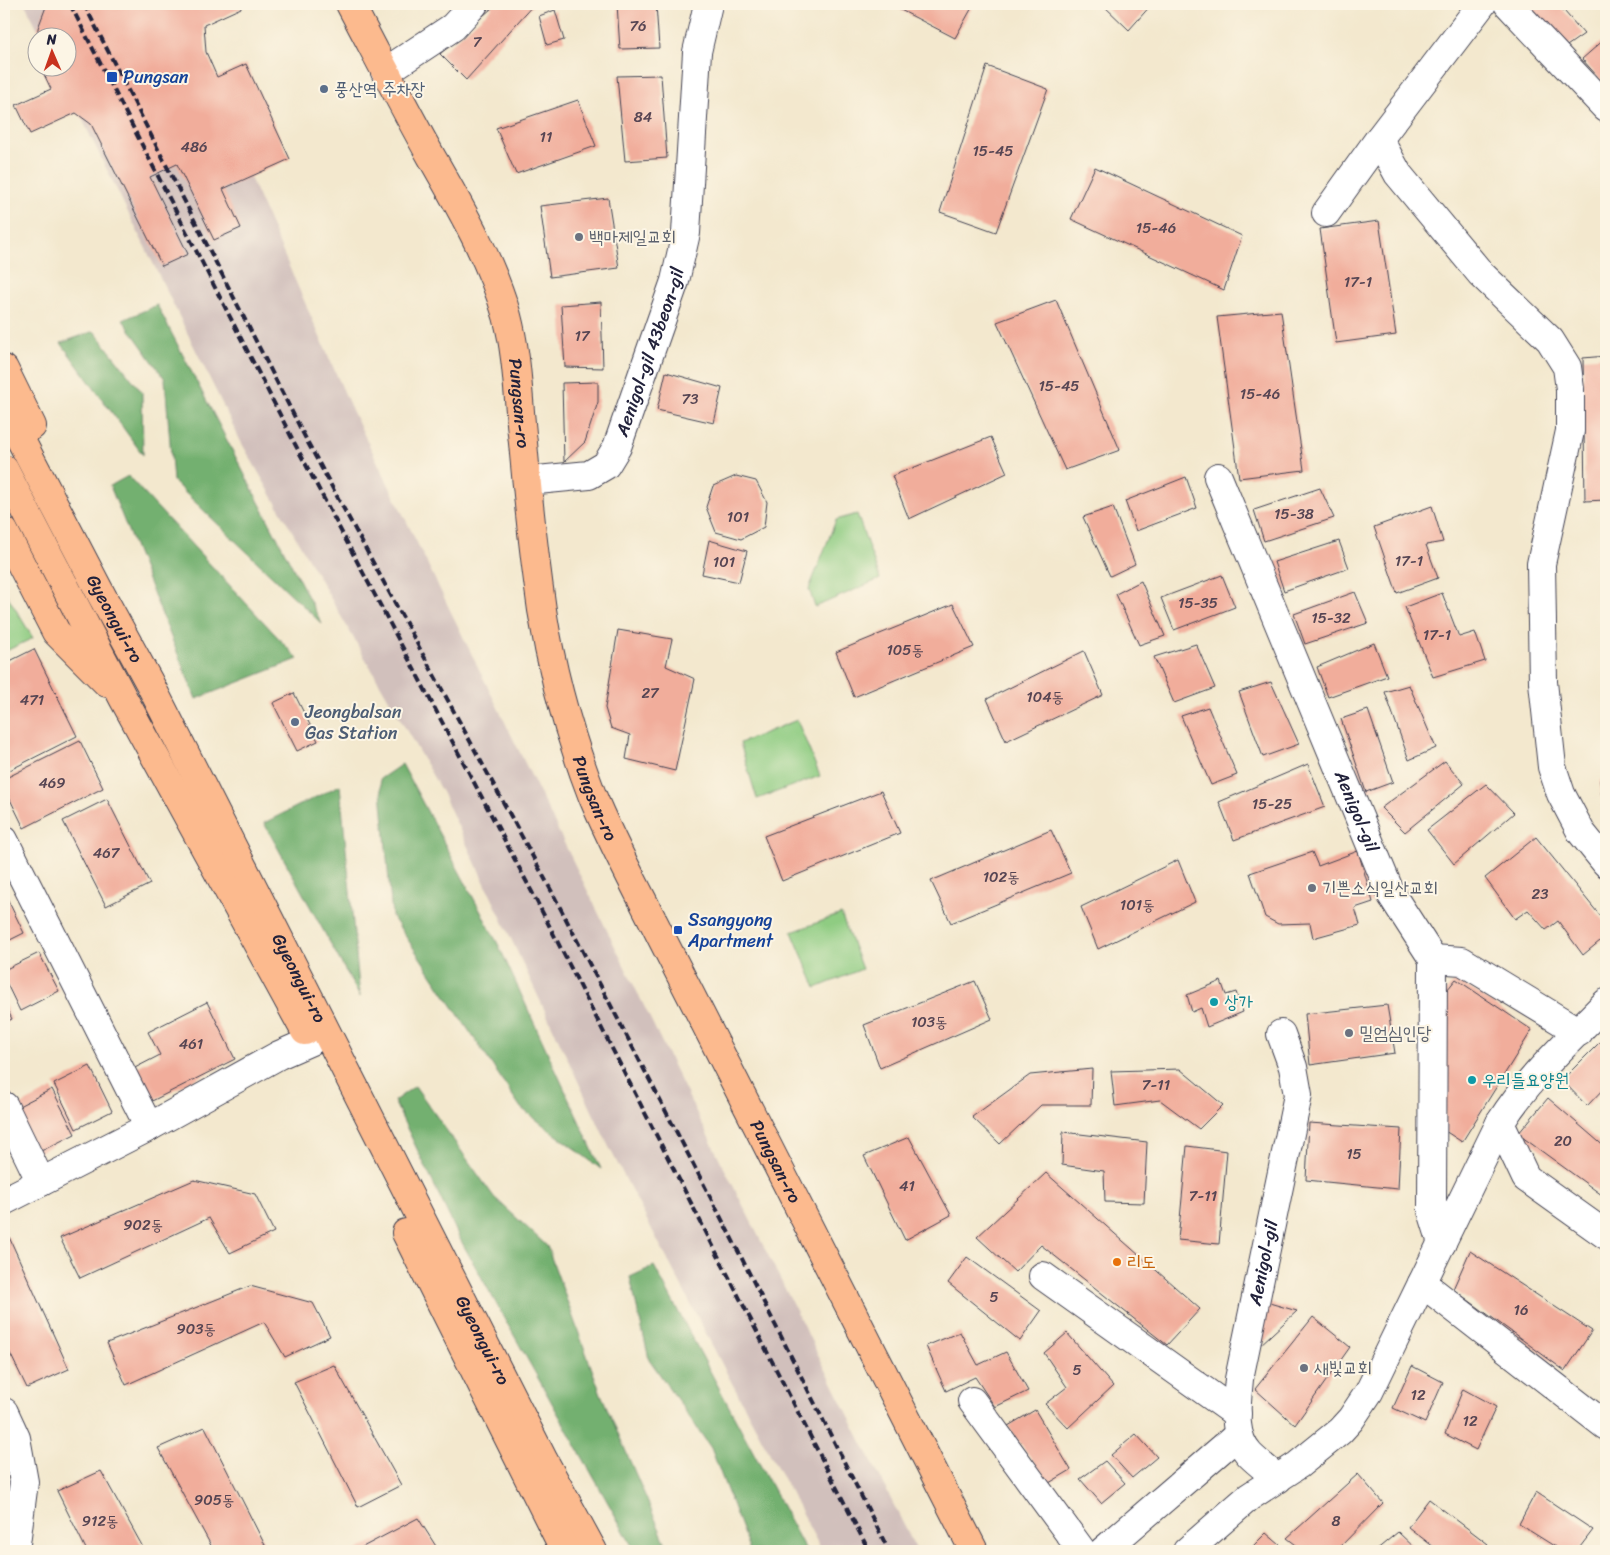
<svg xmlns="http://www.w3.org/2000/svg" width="1610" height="1555" viewBox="0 0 1610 1555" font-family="Sriracha,'Poor Story',sans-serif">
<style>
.industrial{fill:#d1c0bc}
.green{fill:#8fcc82;stroke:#58775e}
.forest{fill:#73b070;stroke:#4a6956}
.building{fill:#f1ad9b}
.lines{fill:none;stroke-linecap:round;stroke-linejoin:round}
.minor-casing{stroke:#414051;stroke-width:30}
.major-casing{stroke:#414051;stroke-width:30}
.minor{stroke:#fff;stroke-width:28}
.major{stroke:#fcba8e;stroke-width:28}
.rail{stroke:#22223b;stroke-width:4;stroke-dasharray:8 4;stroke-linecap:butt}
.transit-dot{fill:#1a4fb4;stroke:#fcf5e5;stroke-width:2}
.service-dot{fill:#5c6f8a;stroke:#fcf5e5;stroke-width:2}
.worship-dot{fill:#6b7280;stroke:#fcf5e5;stroke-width:2}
.culture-dot{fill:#0f9aa8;stroke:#fcf5e5;stroke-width:2}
.food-dot{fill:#e8710a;stroke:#fcf5e5;stroke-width:2}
.labels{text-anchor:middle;stroke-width:4;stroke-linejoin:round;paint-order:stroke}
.number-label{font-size:15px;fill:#564553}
.transit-label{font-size:18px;fill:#164399;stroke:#fcf5e5;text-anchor:start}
.service-label{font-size:18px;fill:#4e5e75;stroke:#fcf5e5;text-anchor:start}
.worship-label{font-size:18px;fill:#5b616d;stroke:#fcf5e5;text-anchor:start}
.street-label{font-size:18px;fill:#22223b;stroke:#fcf5e5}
.culture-label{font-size:18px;fill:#0d838f;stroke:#fcf5e5;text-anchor:start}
.food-label{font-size:18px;fill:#c56008;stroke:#fcf5e5;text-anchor:start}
</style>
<rect width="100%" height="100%" fill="#fcf5e5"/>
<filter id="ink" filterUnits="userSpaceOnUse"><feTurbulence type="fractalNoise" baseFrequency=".02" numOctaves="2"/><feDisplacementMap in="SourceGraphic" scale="10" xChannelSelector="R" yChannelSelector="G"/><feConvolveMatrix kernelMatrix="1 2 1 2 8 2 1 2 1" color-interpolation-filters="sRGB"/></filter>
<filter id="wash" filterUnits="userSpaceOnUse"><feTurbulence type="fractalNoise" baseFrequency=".0096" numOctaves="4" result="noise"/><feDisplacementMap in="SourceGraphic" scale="20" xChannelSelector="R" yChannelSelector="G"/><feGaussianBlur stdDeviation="1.12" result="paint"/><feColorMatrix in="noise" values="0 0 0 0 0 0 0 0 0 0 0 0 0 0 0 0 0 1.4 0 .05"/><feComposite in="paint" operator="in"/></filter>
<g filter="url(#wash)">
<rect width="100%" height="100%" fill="#f3e8ce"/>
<path class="industrial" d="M 25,4 L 174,4 L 352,410 L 696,1112 L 917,1551 L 822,1551 L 725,1370 L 609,1147 L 442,792 L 241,442 L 57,68 L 68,68 L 68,38 L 42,37 Z"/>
<path class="green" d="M 857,514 L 880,579 L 815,607 L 809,589 L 836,520 Z
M 4,590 L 33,638 L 4,652 Z
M 797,720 L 820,776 L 757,799 L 740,743 Z
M 841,914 L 862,969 L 816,988 L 792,932 Z"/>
<path class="forest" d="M 157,305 L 322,624 L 173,481 L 165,379 L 123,320 Z
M 94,331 L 142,392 L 143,455 L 61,343 Z
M 128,476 L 298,659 L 196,699 L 110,486 Z
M 402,764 L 498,944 L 601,1169 L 521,1108 L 392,916 L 380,779 Z
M 340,785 L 360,997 L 264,823 Z
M 415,1086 L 494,1197 L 547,1246 L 601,1394 L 669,1551 L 635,1551 L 460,1239 L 394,1101 Z
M 654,1266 L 806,1551 L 750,1551 L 711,1448 L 649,1359 L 630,1277 Z"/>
<g id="blocks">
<path class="building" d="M 47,4 L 240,4 L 241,8 L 204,25 L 206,52 L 217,77 L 246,64 L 290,159 L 223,189 L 241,228 L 214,240 L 177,164 L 150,177 L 188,254 L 162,266 L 91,124 L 76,113 L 30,134 L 16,105 L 51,89 L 41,68 L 68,68 L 68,38 L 38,38 L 38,28 Z
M 490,4 L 534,4 L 466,80 L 440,54 L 492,8 Z
M 617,4 L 656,4 L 659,48 L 620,49 Z
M 889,4 L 974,4 L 955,38 Z
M 1102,4 L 1152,4 L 1129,30 Z
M 1523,4 L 1558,4 L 1584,34 L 1564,48 Z
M 555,10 L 564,40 L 547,45 L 539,16 Z
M 1606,38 L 1606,86 L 1582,59 Z
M 987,66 L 1048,89 L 996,232 L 940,212 Z
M 661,75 L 667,158 L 625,161 L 617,76 Z
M 578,100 L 596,146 L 516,174 L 496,128 Z
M 1095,167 L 1242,236 L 1224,290 L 1071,219 Z
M 608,198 L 619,268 L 550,277 L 540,206 Z
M 1379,221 L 1396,335 L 1336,343 L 1320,229 Z
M 1056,300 L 1120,450 L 1065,470 L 997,322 Z
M 601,302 L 603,368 L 565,367 L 561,305 Z
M 1281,311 L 1304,470 L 1239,478 L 1217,317 Z
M 1606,356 L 1606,500 L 1585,501 L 1583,358 Z
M 666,372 L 722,388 L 714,423 L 657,410 Z
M 598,382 L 598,402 L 585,442 L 564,462 L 562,383 Z
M 991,437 L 1007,473 L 909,519 L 892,476 Z
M 736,476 L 756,481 L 767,502 L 764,527 L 741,539 L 716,532 L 706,507 L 713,486 Z
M 1186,477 L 1197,508 L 1136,531 L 1125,501 Z
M 1320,488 L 1334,518 L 1264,541 L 1254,510 Z
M 1432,506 L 1443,542 L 1426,545 L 1438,578 L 1397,593 L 1374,527 Z
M 1113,507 L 1135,564 L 1110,576 L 1083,517 Z
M 709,540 L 747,551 L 739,582 L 702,574 Z
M 1339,541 L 1349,568 L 1284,591 L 1274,562 Z
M 1222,575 L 1235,607 L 1174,630 L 1161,598 Z
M 1141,581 L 1165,636 L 1139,645 L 1116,594 Z
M 1355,592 L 1368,623 L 1305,644 L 1294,614 Z
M 1442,593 L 1459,637 L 1475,632 L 1485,661 L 1433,677 L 1405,607 Z
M 953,604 L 974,647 L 854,697 L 836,652 Z
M 618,630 L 672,639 L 666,666 L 695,679 L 675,771 L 626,759 L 630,735 L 611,728 L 605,708 Z
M 1374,643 L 1387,676 L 1328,697 L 1317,667 Z
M 1196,644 L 1215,688 L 1174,703 L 1154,657 Z
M 34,649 L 77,736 L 4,773 L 4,664 Z
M 1084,651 L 1103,695 L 1006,741 L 987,699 Z
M 1271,682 L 1299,744 L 1263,757 L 1239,692 Z
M 1409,685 L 1436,748 L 1409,760 L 1385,692 Z
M 294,693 L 318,741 L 297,751 L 273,703 Z
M 1208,707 L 1237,775 L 1211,785 L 1181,716 Z
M 1368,710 L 1393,782 L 1366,792 L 1341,719 Z
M 80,741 L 103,788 L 24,828 L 4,787 L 4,779 Z
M 1445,761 L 1464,784 L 1405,832 L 1381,808 Z
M 1308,764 L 1325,807 L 1234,840 L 1219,802 Z
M 1600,780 L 1606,780 L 1606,822 L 1604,821 Z
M 1486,784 L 1514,813 L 1454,864 L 1427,830 Z
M 881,791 L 900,833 L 782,881 L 764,836 Z
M 107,799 L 150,884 L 106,906 L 63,821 Z
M 1051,830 L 1071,873 L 951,923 L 931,881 Z
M 1536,837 L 1606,923 L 1606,936 L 1583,955 L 1558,921 L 1546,930 L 1528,910 L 1515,919 L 1485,878 Z
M 1358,851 L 1373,902 L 1355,908 L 1360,925 L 1313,938 L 1310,923 L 1278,924 L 1265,917 L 1250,873 L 1312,852 L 1318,866 Z
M 1178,860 L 1195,902 L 1098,949 L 1081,907 Z
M 4,892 L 24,933 L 4,943 Z
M 39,953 L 59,991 L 20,1011 L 4,978 L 4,970 Z
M 1456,979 L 1532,1030 L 1462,1142 L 1445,1131 L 1443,995 Z
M 975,981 L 992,1019 L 880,1068 L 864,1025 Z
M 1221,981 L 1226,995 L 1236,992 L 1243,1012 L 1207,1027 L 1201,1008 L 1192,1012 L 1187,995 Z
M 207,1002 L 235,1059 L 146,1104 L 129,1071 L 160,1055 L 148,1032 Z
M 4,1003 L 12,1019 L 4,1023 Z
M 1387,1005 L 1395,1053 L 1310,1065 L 1305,1014 Z
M 1606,1036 L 1606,1086 L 1587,1106 L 1562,1080 Z
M 90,1066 L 112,1111 L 76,1129 L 54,1084 Z
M 1092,1069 L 1091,1105 L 1041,1105 L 1000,1144 L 972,1117 L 1030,1075 Z
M 1180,1069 L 1223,1105 L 1199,1129 L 1160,1100 L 1115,1106 L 1111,1071 Z
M 52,1089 L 75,1134 L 37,1153 L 15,1108 Z
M 1548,1098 L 1606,1148 L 1606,1198 L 1518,1134 Z
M 1309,1123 L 1401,1129 L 1398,1189 L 1306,1180 Z
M 1063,1132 L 1147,1142 L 1144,1203 L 1105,1202 L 1104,1171 L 1062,1165 Z
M 909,1137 L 951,1215 L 905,1240 L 864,1156 Z
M 1187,1146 L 1227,1151 L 1219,1244 L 1178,1240 Z
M 1046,1173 L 1200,1309 L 1167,1345 L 1041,1245 L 1015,1272 L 977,1237 Z
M 194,1180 L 255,1194 L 274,1232 L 230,1253 L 209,1218 L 80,1278 L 60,1238 Z
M 9,1237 L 69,1369 L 27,1388 L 4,1341 L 4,1239 Z
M 1470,1251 L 1592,1331 L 1565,1371 L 1453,1289 Z
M 967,1257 L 1041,1311 L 1020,1341 L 948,1283 Z
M 250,1286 L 313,1303 L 330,1336 L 285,1357 L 264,1322 L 126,1385 L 107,1343 Z
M 1266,1302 L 1297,1311 L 1259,1346 Z
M 1313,1317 L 1350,1347 L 1295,1425 L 1255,1389 Z
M 960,1332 L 978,1365 L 1006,1352 L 1028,1391 L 995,1407 L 975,1377 L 946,1391 L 926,1346 Z
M 1067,1333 L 1113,1386 L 1068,1428 L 1045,1404 L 1067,1387 L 1044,1353 Z
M 334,1365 L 401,1485 L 358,1507 L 294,1382 Z
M 1412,1366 L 1443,1382 L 1425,1423 L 1393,1408 Z
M 1463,1389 L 1496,1407 L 1476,1450 L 1445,1434 Z
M 1035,1410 L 1071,1470 L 1049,1483 L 1008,1426 Z
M 205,1427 L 268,1551 L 214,1551 L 158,1448 Z
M 1136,1434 L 1157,1457 L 1132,1478 L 1111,1455 Z
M 1105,1461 L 1125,1483 L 1101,1503 L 1080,1479 Z
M 101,1471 L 145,1551 L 87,1551 L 57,1491 Z
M 1358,1474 L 1383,1503 L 1336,1551 L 1304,1551 L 1287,1538 Z
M 1536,1492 L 1593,1530 L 1577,1551 L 1562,1551 L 1519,1524 Z
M 1429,1499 L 1488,1544 L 1483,1551 L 1439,1551 L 1408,1527 Z
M 418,1518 L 439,1551 L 355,1551 Z
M 1398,1532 L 1418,1551 L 1375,1551 Z
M 1266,1533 L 1287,1551 L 1259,1551 L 1253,1546 Z"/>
</g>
</g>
<g filter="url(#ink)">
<use href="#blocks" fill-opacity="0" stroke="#414051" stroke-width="1"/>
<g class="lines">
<g class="minor-casing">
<g id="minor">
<path d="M 1508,4 L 1606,108"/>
<path d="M 385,72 L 453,27 L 474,4"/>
<path d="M 1379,139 L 1398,174 L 1481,274 L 1550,340 L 1567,367 L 1570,389 L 1570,431 L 1541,564 L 1543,682 L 1552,767 L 1561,794 L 1581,832 L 1606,863"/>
<path d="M 1326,213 L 1379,139 L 1482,4"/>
<path id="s1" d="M 1218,477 L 1391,894 L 1433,959 L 1432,1211 L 1442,1243"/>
<path id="s2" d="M 527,481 L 589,475 L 606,465 L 617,447 L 675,281 L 686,233 L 697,52 L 708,4"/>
<path d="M 4,840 L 149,1127"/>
<path d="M 1433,959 L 1462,961 L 1579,1032"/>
<path d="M 4,1106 L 41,1182"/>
<path d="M 1500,1123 L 1526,1178 L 1606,1235"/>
<path d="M 4,1201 L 149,1127 L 279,1055 L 311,1041"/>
<path d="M 1043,1276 L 1237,1414"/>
<path d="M 1422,1283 L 1606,1426"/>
<path d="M 972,1401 L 1082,1551"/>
<path d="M 4,1412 L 16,1438 L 24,1482 L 15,1551"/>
<path id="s3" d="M 1278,1479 C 1269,1471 1259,1464 1250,1455 C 1231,1435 1237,1404 1239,1379 L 1298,1095 L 1293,1067 L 1281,1034"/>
<path d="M 1103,1551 L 1238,1435"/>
<path d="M 1187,1551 L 1249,1497 L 1298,1465 L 1340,1431 L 1351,1419 L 1369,1392 L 1500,1123 C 1528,1078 1569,1041 1606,1003"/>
</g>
</g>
<g class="major-casing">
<g id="major">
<path id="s4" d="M 350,4 C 377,55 403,106 431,156 C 460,207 491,260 507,316 C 518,357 518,401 523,443 C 528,499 534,555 542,610 C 552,673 569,735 592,795 C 610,839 633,881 654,923 L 974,1551"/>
<path d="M 4,369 L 32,426"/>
<path id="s5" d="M 4,408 L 102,596 L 149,682 L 544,1461 L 593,1551"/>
<path d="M 4,469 L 123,698 L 305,1031"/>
<path d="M 4,531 L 56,632 L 107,683"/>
<path d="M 406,1233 L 565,1551"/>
</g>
</g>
<use href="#minor" class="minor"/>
<use href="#major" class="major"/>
<path class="rail" d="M 70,4 L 296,446 L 532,892 L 869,1551
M 84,4 L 307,441 L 552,892 L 731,1237 L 889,1551"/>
</g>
</g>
<g class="transit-dot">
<rect x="106" y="71" width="12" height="12" rx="2.5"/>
<rect x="673" y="925" width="10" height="10" rx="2.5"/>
</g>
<g class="service-dot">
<circle cx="324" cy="89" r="5"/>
<circle cx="295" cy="722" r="5"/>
</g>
<g class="worship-dot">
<circle cx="579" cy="237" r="5"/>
<circle cx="1312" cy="888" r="5"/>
<circle cx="1349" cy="1033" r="5"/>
<circle cx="1304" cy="1368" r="5"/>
</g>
<g class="culture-dot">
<circle cx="1214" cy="1002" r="5"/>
<circle cx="1472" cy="1080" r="5"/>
</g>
<circle class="food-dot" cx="1117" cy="1262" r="5"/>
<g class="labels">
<g class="number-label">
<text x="638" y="31">76</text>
<text x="477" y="47">7</text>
<text x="643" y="122">84</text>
<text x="546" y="142">11</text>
<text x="194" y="152">486</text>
<text x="993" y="156">15-45</text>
<text x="1156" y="233">15-46</text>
<text x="1358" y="287">17-1</text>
<text x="582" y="341">17</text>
<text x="1059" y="391">15-45</text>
<text x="1260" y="399">15-46</text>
<text x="690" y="404">73</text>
<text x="1294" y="519">15-38</text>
<text x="738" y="522">101</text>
<text x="1409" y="566">17-1</text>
<text x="724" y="567">101</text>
<text x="1198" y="608">15-35</text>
<text x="1331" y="623">15-32</text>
<text x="1437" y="640">17-1</text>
<text x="905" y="655">105동</text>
<text x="650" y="698">27</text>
<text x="1045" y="702">104동</text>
<text x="32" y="705">471</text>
<text x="52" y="788">469</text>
<text x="1272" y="809">15-25</text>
<text x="106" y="858">467</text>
<text x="1001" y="882">102동</text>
<text x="1540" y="899">23</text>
<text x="1137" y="910">101동</text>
<text x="929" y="1027">103동</text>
<text x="191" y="1049">461</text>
<text x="1156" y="1090">7-11</text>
<text x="1563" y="1146">20</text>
<text x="1354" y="1159">15</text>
<text x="907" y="1191">41</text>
<text x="1203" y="1201">7-11</text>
<text x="143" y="1230">902동</text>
<text x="994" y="1302">5</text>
<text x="1521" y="1315">16</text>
<text x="196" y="1334">903동</text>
<text x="1077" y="1375">5</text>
<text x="1418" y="1400">12</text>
<text x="1470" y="1426">12</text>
<text x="214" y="1505">905동</text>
<text x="100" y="1526">912동</text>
<text x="1336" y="1526">8</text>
</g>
<g class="transit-label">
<text x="123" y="83">Pungsan</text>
<text x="688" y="926">Ssangyong<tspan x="688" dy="21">Apartment</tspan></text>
</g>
<g class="service-label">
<text x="334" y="95">풍산역 주차장</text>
<text x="305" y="718">Jeongbalsan<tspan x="305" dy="21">Gas Station</tspan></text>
</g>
<g class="worship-label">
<text x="589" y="243">백마제일교회</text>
<text x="1322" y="894">기쁜소식일산교회</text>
<text x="1359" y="1039">밀엄심인당</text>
<text x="1314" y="1374">새빛교회</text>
</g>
<g class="street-label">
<text dy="6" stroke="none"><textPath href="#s2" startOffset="204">Aenigol-gil 43beon-gil</textPath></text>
<text dy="6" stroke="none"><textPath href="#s4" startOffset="438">Pungsan-ro</textPath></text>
<text dy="6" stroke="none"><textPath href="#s5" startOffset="238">Gyeongui-ro</textPath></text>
<text dy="6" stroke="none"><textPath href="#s4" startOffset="842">Pungsan-ro</textPath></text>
<text dy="6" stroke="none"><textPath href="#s1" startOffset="362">Aenigol-gil</textPath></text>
<text dy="6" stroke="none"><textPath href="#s5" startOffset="642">Gyeongui-ro</textPath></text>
<text dy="6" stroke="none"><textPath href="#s4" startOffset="1248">Pungsan-ro</textPath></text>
<text dy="6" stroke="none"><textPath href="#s3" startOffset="235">Aenigol-gil</textPath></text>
<text dy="6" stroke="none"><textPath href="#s5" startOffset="1048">Gyeongui-ro</textPath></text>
</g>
<g class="culture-label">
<text x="1224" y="1008">상가</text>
<text x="1482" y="1086">우리들요양원</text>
</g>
<g class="food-label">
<text x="1127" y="1268">리도</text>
</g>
</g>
<rect width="1610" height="1555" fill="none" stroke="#fcf5e5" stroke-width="20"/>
<g transform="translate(52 52) rotate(358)"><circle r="24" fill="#fcf5e5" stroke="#a5a1a1"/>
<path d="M0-4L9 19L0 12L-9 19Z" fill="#c8321e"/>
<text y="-8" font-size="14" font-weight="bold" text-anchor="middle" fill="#22223b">N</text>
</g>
</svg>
